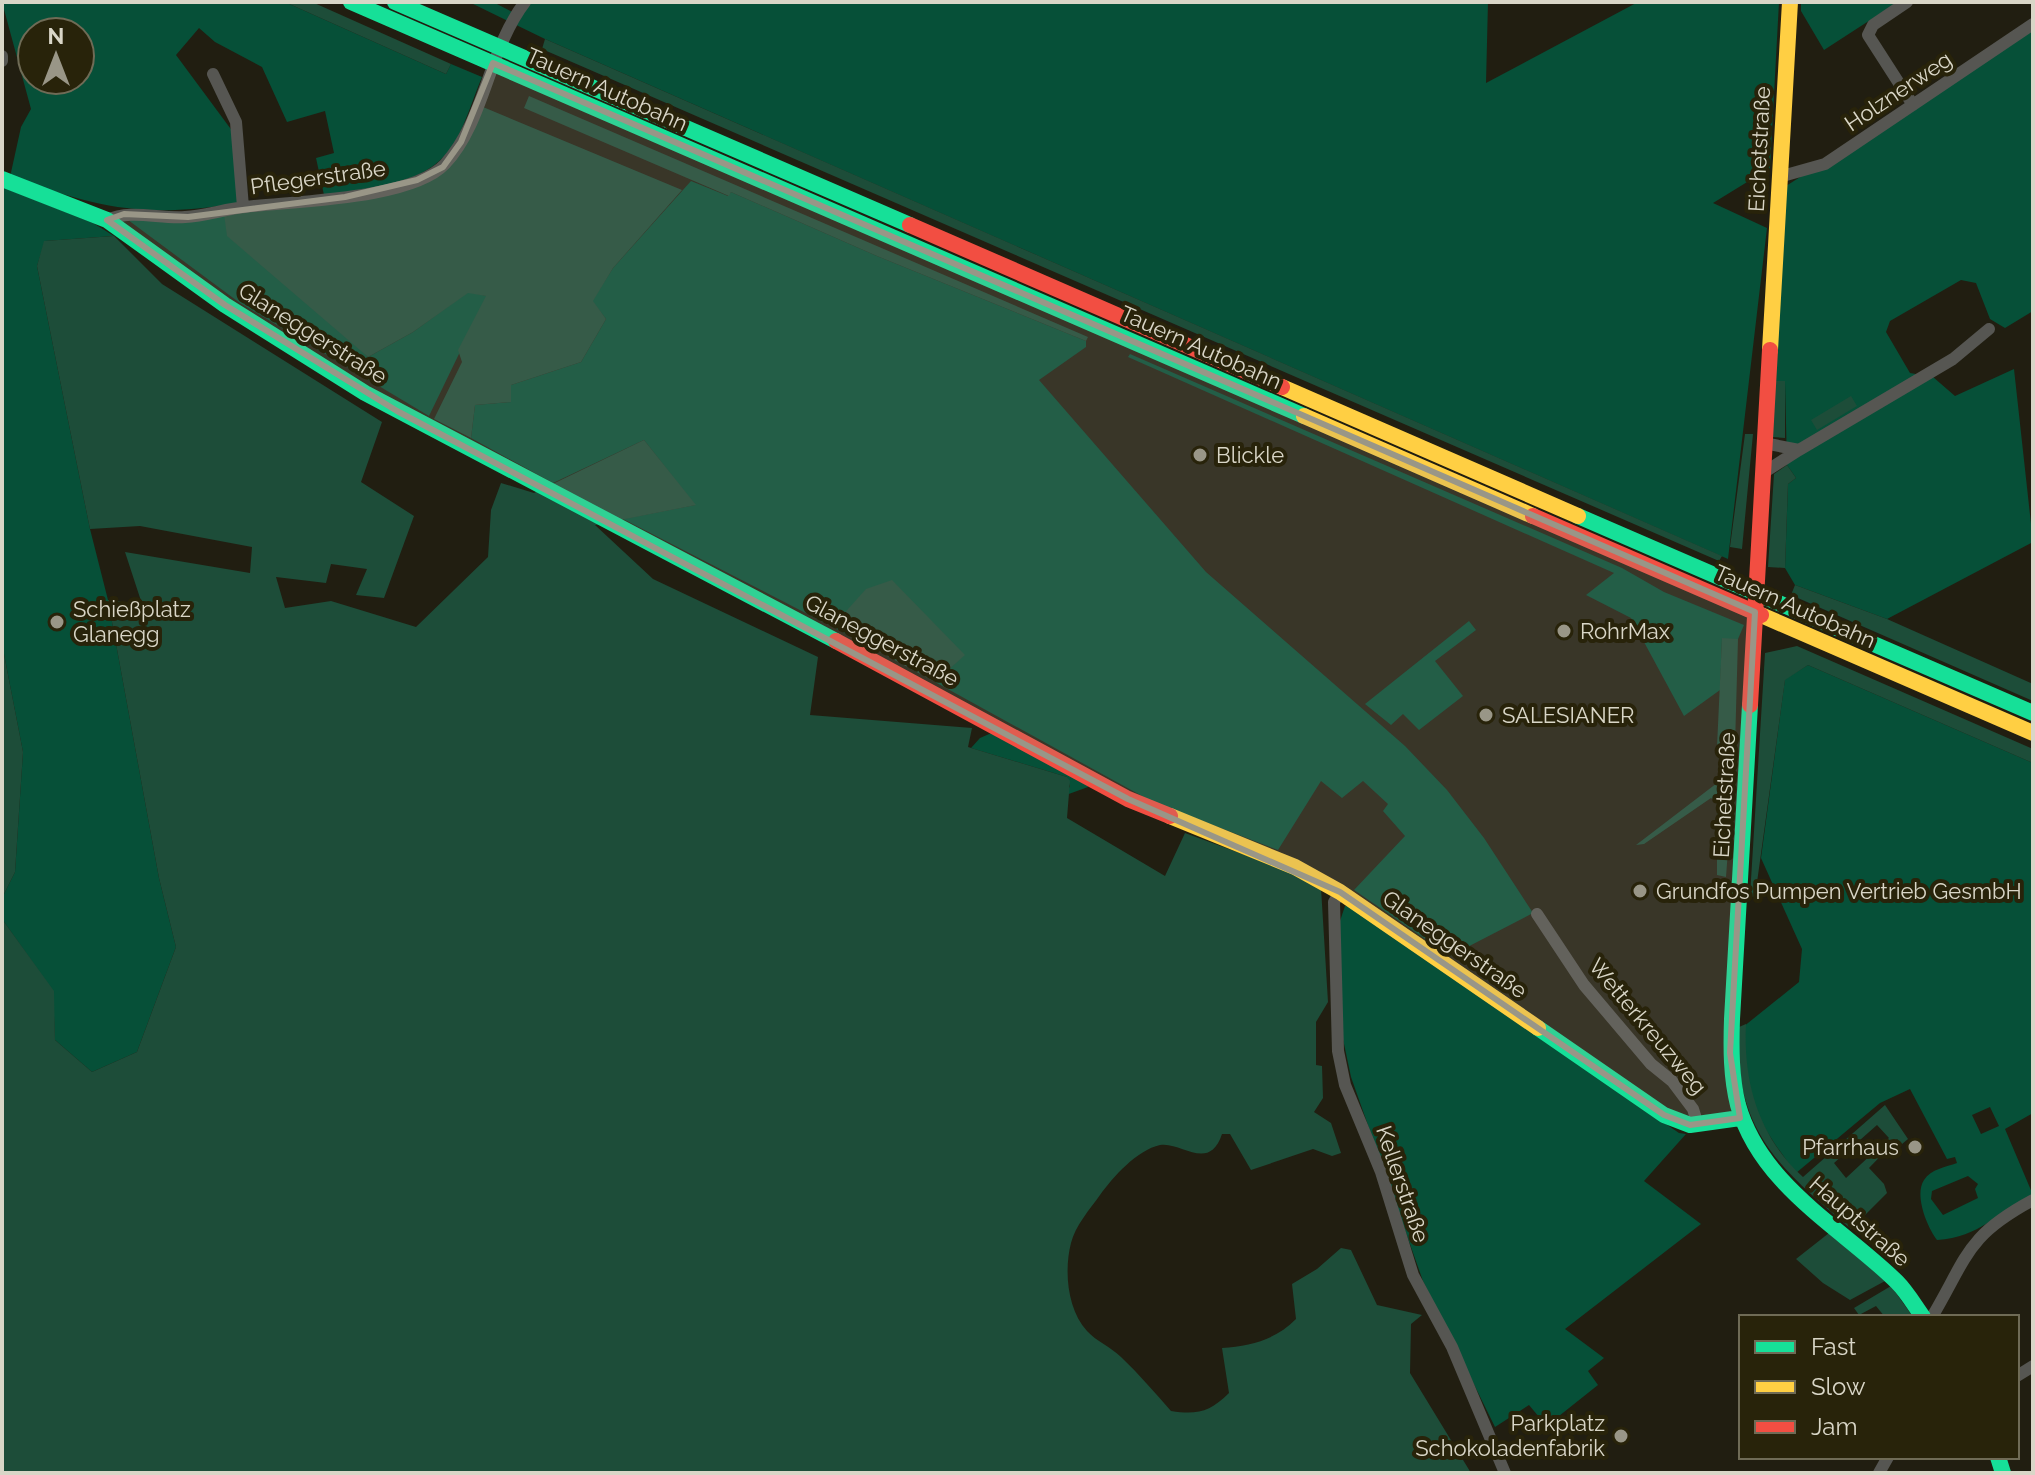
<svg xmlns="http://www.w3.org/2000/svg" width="2035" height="1475" viewBox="0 0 2035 1475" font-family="Raleway,sans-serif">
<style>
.green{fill:#065038;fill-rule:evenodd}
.forest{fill:#1d4d39;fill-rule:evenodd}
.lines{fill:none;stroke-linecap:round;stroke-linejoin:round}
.street{stroke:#565652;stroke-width:12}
.fast{stroke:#16e098;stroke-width:16}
.slow{stroke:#ffcf43;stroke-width:16}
.jam{stroke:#f24e42;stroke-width:16}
.marked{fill:#999687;fill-opacity:0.2;stroke:#999687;stroke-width:6;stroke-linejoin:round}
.poi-dot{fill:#999687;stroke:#28230a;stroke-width:3}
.labels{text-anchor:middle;stroke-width:8;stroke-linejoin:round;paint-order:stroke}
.street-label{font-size:22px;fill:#d9d6c7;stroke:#28230a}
.poi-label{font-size:22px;fill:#d9d6c7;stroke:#28230a;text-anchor:start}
</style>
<rect width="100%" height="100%" fill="#211e11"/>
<path class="green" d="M 2,2 L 285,2 L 446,74 L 451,64 L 482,77 C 473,98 467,120 456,140 C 432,185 370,190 324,195 L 316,158 L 334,153 L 325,111 L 287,122 L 262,67 L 215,42 L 199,28 L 176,55 L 233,132 L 239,203 C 142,219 102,208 10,177 L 21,127 L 31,109 ZM 32,32 L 80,32 L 80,80 L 32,80 Z
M 469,2 L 493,2 L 520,16 L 531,2 L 1488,2 L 1486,83 L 1638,2 L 1779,2 L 1770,168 L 1713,203 L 1767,228 L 1728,559 L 545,39 Z
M 1801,2 L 1898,2 L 1824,50 L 1801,11 Z
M 2033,29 L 2033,311 L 2005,328 L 1990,319 L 1976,283 L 1961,280 L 1890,321 L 1886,332 L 1910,373 L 1933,377 L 1955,396 L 2014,369 L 2033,542 L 1887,619 L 1795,585 L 1785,568 L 1788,484 L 1796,478 L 1787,465 L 1785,382 L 1775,381 L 1786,186 Z
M 691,181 L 728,196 L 731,192 L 877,256 L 1086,341 L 1086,347 L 1039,380 L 1206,572 L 1405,746 L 1447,790 L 1484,838 L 1533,913 L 1450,956 L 1354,890 L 1405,836 L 1383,811 L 1388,804 L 1363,781 L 1342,798 L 1321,781 L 1278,850 L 1153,802 L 935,682 L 964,655 L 840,617 L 856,639 L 623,519 L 695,505 L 644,440 L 553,483 L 471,438 L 475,405 L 511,402 L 511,385 L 581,362 L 606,319 L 592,301 L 613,268 Z
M 2,187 L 93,223 L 114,236 L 45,241 L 37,266 L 90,529 L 108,600 L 159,878 L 176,947 L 137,1052 L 92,1072 L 55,1040 L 53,991 L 2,919 L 2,898 L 15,872 L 23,752 L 2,644 Z
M 224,214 L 368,357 L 413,332 L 468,292 L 487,296 L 429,416 L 240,303 L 128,220 Z
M 1130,354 L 1622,568 L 1664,592 L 1744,625 L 1738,639 L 1722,639 L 1720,690 L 1684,716 L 1631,618 L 1586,595 L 1614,573 L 1128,357 Z
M 1469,621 L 1476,630 L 1435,661 L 1463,696 L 1419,730 L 1403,714 L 1391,725 L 1365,704 Z
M 1808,665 L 2033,763 L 2033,1113 L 2005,1129 L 2033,1195 C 1995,1213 1981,1237 1937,1240 C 1927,1227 1914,1195 1924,1180 C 1931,1169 1946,1167 1957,1163 L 1955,1157 L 1947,1159 L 1910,1089 L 1880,1103 L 1796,1173 C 1756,1120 1742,1094 1743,1027 L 1799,982 L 1802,949 L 1761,858 L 1785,679 ZM 1990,1107 L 1999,1126 L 1981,1134 L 1972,1115 ZM 1968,1176 L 1978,1184 L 1975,1189 L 1978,1198 L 1943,1215 L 1931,1199 L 1932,1191 Z
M 996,731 L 1088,782 L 1088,787 L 1066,795 L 1070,786 L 1067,777 L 971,748 L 980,738 Z
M 1345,906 L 1350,906 L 1679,1133 L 1686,1134 L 1644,1181 L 1701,1224 L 1565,1329 L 1604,1358 L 1588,1371 L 1598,1385 L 1559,1416 L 1539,1417 L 1529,1405 L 1495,1427 L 1423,1281 L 1351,1077 L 1343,1039 L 1339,924 Z"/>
<path class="forest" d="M 285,2 L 312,2 L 451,64 L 446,74 Z
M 545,39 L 1722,556 L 1719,561 L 542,49 Z
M 529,96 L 1088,337 L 1086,341 L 877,256 L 731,192 L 729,196 L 524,108 Z
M 483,107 L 682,190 L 613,268 L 593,301 L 606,319 L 581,362 L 511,385 L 511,402 L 475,405 L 471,438 L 434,419 L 462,362 L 458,350 L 486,296 L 468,293 L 413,332 L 368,357 L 227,236 L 224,214 L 432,178 Z
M 114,236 L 162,284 L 382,422 L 361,482 L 414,516 L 384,598 L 356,595 L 367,569 L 331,564 L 326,583 L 276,577 L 285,608 L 331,601 L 416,627 L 488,557 L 491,510 L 501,483 L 534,493 L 644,440 L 696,505 L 595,525 L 653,579 L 818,657 L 810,715 L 972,728 L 968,747 L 1067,777 L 1070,781 L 1067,818 L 1165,876 L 1185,833 L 1292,872 L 1321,888 L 1328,1002 L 1316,1022 L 1316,1065 L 1322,1066 L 1323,1098 L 1314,1112 L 1331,1123 L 1341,1153 L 1332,1156 L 1313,1149 L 1251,1170 L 1230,1134 L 1222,1134 C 1209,1173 1181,1141 1160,1145 C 1137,1150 1113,1177 1100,1195 C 1090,1209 1075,1226 1071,1243 C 1064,1270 1067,1309 1087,1331 C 1096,1341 1111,1347 1121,1357 C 1139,1374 1155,1393 1171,1411 C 1197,1415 1210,1412 1229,1393 L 1222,1348 C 1251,1346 1275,1340 1296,1319 L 1292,1284 L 1317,1269 L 1341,1248 L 1351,1250 L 1377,1305 L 1422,1315 L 1411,1324 L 1410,1373 L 1471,1473 L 2,1473 L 2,919 L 54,991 L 55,1040 L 92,1072 L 137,1052 L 176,947 L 159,878 L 108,600 L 142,604 L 125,552 L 250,573 L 252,547 L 140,526 L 90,529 L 37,266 L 44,241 Z
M 1775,381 L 1785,381 L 1785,438 L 1772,437 Z
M 1851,396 L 1857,406 L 1817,430 L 1811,420 Z
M 1745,434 L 1753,434 L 1742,549 L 1730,547 Z
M 1787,465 L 1796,478 L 1788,484 L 1785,568 L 1768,567 L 1774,474 Z
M 892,580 L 965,655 L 935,682 L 856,639 L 840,618 L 866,589 Z
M 1795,585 L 1887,619 L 2033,684 L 2033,701 L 1791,595 Z
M 1722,638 L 1738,639 L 1735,746 L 1726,752 L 1717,747 Z
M 2,644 L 23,752 L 15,872 L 2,898 Z
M 1797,646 L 2033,749 L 2033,763 L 1808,665 L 1785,680 L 1755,897 L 1750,896 L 1765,653 Z
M 1721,780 L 1733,784 L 1726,877 L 1717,875 L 1717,803 L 1711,798 L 1644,844 L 1636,845 Z
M 1746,1024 C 1743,1082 1759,1137 1803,1177 L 1885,1105 L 1908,1139 L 1902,1144 L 1897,1139 L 1869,1168 L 1884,1184 L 1887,1193 L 1851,1229 C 1779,1167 1733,1131 1739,1027 ZM 1877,1125 L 1889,1138 L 1846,1178 L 1834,1163 Z
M 1829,1233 L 1885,1281 L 1850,1300 L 1823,1283 L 1796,1259 Z
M 1891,1286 L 1913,1317 L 1885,1317 L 1876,1306 L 1859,1315 L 1854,1308 Z"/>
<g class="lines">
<path class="street" d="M 1907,2 L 1873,25 L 1868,35 L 1913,105
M 2,56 L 2,61
M 213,74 L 236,122 L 243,207
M 1779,177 L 1825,164 L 2033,24
M 107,220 C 131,209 159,219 185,217 C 205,216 225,209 245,207 C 293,201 411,200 445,164 C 485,121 488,50 525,2
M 1764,443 L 1799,450 L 1953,359 L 1989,329
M 1763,473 L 1799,450
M 1340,892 L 1334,902 L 1338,1051 L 1345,1085 L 1381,1172 L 1413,1275 L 1452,1347 L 1505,1473
M 1537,914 L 1584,985 L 1651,1064 L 1672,1081 L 1693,1109 L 1698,1125
M 1932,1317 C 1968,1256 1966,1236 2033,1200
M 2017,1376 L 2033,1366
M 1879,1473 L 1888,1457"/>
<path class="fast" d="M 351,2 L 1304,416
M 395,2 L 910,225
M 2,179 L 107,220 L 225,305 L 365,393 L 836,641
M 1578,516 L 2033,713
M 1750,705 L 1732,1019 C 1731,1048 1731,1077 1738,1105 C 1761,1186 1841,1227 1897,1282 C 1907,1292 1915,1306 1923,1317
M 1538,1028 L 1664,1115 L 1690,1125 L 1740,1118
M 1998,1457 L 2003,1473"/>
<path class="slow" d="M 1770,350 L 1790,2
M 1282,387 L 1578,516
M 1304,416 L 1533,516
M 1761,615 L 2033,733
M 1170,816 L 1295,867 L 1340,892 L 1538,1028"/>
<path class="jam" d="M 910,225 L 1282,387
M 1533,516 L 1761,615
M 836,641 L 1128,799 L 1170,816
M 1750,705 L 1770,350"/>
</g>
<path class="marked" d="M 493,63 L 1755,612 L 1730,1053 L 1740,1118 L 1690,1125 L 1664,1115 L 1340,892 L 1128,799 L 397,411 L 225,305 L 107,220 L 124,214 L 188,217 L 345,197 L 417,180 L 443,167 L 461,142 Z"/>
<g class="poi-dot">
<circle cx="1200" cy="455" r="8"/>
<circle cx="57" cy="622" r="8"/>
<circle cx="1564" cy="631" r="8"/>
<circle cx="1486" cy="715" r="8"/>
<circle cx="1640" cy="891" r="8"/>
<circle cx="1915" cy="1147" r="8"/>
<circle cx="1621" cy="1436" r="8"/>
</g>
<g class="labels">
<g class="street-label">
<text transform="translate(607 89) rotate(24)" y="8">Tauern Autobahn</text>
<text transform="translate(1898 91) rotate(-34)" y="8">Holznerweg</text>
<text transform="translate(1759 149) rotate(-87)" y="8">Eichetstraße</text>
<text transform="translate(318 177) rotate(-8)" y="8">Pflegerstraße</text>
<text transform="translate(313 333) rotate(32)" y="8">Glaneggerstraße</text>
<text transform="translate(1201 347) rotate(24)" y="8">Tauern Autobahn</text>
<text transform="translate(1795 606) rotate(24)" y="8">Tauern Autobahn</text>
<text transform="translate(882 640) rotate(28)" y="8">Glaneggerstraße</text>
<text transform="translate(1724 795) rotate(-87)" y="8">Eichetstraße</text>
<text transform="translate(1455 944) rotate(35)" y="8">Glaneggerstraße</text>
<text transform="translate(1648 1026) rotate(50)" y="8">Wetterkreuzweg</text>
<text transform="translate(1403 1184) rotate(71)" y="8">Kellerstraße</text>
<text transform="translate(1860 1221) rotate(41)" y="8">Hauptstraße</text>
</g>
<g class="poi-label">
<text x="1216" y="463">Blickle</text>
<text x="73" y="617">Schießplatz<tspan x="73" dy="25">Glanegg</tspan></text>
<text x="1580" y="639">RohrMax</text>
<text x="1502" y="723">SALESIANER</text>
<text x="1656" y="899">Grundfos Pumpen Vertrieb GesmbH</text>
<text x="1899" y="1155" text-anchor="end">Pfarrhaus</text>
<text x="1605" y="1431" text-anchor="end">Parkplatz<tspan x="1605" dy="25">Schokoladenfabrik</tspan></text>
</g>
</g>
<rect width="2035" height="1475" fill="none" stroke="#d9d6c7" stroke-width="8"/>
<rect x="1739" y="1315" width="280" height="144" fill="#28230a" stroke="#6f6b56" stroke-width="2"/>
<rect x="1755" y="1341" width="40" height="12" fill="#16e098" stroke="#6f6b56" stroke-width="2"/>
<text x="1811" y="1355" font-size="24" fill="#d9d6c7">Fast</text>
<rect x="1755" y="1381" width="40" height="12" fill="#ffcf43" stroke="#6f6b56" stroke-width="2"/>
<text x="1811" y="1395" font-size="24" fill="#d9d6c7">Slow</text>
<rect x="1755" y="1421" width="40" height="12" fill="#f24e42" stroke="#6f6b56" stroke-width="2"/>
<text x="1811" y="1435" font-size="24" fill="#d9d6c7">Jam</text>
<g transform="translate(56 56)"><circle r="38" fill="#28230a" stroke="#6f6b56" stroke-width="2"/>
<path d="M0-6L14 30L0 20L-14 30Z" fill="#999687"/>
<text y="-12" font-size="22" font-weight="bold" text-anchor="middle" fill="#d9d6c7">N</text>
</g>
</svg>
